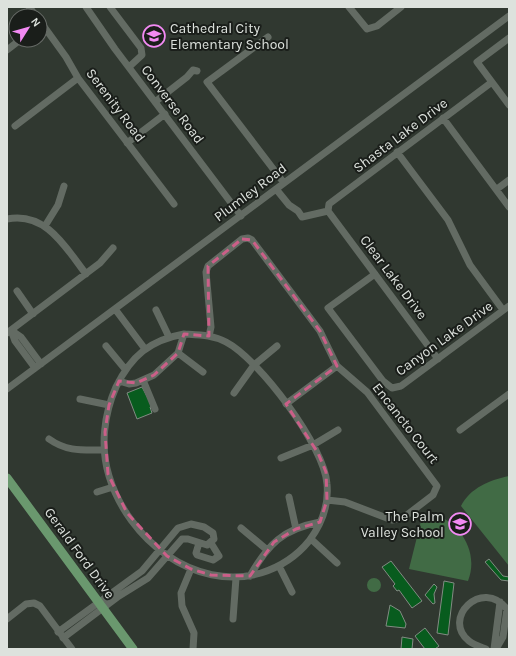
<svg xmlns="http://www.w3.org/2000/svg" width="516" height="656" viewBox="0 0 516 656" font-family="Karla,sans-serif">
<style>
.green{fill:#416b45}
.building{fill:#085c1e;stroke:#828b83}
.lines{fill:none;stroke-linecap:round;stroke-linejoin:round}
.minor{stroke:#636b63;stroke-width:7}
.major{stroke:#6a986e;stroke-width:9}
.marked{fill:none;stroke:#cb5f88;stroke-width:3;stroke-dasharray:8 5;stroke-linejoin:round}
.labels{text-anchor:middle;stroke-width:4;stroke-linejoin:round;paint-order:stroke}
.poi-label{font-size:14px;fill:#dde2dd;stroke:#1a1e1a;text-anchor:start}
.street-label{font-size:14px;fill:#dde2dd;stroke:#1a1e1a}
</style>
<rect width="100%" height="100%" fill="#303830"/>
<path class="green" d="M 509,476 L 509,566 L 461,506 C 470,488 490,480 509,476 Z
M 429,512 C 458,520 480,550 468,581 L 409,569 L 422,517 Z
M367 585a7 7 0 1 1 14 0a7 7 0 1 1-14 0Z"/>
<path class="building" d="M 142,387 L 152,406 L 150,407 L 152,413 L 137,419 L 127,393 Z
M 489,559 L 503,576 L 509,577 L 509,581 L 501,580 L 485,562 Z
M 391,561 L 422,601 L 412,608 L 399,590 L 397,591 L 393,586 L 395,584 L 382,567 Z
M 444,581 L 454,583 L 448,635 L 437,633 Z
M 434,584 L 437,587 L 434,594 L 435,603 L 433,604 L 425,595 Z
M 390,605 L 400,611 L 406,624 L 405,628 L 386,626 Z
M 425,628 L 439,646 L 435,649 L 425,649 L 415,636 Z
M 402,637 L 413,639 L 412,649 L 401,649 Z"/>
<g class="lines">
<path class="minor" d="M 29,7 L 36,16
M 86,7 L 115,49 L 241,216
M 110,7 L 141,48 L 142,55 L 129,67
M 349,7 L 367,29 L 377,26 L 401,7
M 40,21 L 66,57 L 78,78 L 174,204
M 268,37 L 207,82 L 284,183
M 509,38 L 477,62 L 509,105
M 7,50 L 20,40
M 155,102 L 187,77 L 193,70 L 197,71
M 443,118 L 509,207
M 15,126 L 78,78
M 127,143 L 165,114
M 397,152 L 448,220 L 470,265 L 503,310
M 276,189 L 289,205 L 298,211 L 302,217 L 328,211
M 497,189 L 509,180
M 328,211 L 329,204 L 492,82
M 328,211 L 438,359
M 7,219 C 46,211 66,248 86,274
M 45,226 L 58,205 L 64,186
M 375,274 L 328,308 L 383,381 L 392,388 L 401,386 L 509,306
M 17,291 L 33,314
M 115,309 L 145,349
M 156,310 L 169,337
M 7,333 L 100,263 L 113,248
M 184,334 C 199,335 213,335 226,342 C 259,359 325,447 327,484 C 329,505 321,525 309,541 C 296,557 280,567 261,573 C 194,592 128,539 109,476 C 100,447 104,414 116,387 C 131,356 150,340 184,334 Z
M 209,336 L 211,327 L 206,272 L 208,266 L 242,239 L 248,238 L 252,240 L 320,331 L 337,366 L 367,392 L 437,486 L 433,495 L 403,518 L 392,520 L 345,502 L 327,500
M 106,346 L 125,369
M 178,353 L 203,372
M 35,368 L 15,341 L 11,330 L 21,337 L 41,364
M 143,380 L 155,409
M 119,381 L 129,384 L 136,383 L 154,375 L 178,353 L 184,334
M 7,389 L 509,16
M 234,393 L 254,365 L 277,346
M 80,399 L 109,405
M 286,404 L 337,366
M 460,430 L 509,394
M 49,439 C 67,452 83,450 104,450
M 281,458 L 313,445 L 338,430
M 97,492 L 113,487
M 289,497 L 296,529
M 241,528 L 266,549
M 311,539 L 337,563
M 199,543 L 196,553 L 197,555 L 213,560 L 219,556 L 211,543
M 279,566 L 292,592
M 191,569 L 181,593 L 182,606 L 194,633 L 193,649
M 250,576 C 268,544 283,529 320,522
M 7,619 L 26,604 L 34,603 L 40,606 L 72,649
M 233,619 L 236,578
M 58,632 L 142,571 L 178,528 L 191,524 L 204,527 L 213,533 L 214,539 L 207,545 L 188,539 L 182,539 L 148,578 L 119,596 L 63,638
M 486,649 C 481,647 474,645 469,641 C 441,619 482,577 507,609 L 503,637 L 496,649
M 494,649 L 500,602"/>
<path class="major" d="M 7,478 L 133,649"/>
</g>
<path class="marked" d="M 242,239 L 252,240 L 320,331 L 337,366 L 286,404 L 318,453 L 326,472 L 327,500 L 320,522 L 296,529 L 274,542 L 250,576 L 211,575 L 191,569 L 167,556 L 127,513 L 108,474 L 105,432 L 109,405 L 119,381 L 136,383 L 154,375 L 178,353 L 184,334 L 209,336 L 208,266 Z"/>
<defs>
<g id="school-ring" transform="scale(1.15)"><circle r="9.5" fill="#1a1e1a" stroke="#f28af3" stroke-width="1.5"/><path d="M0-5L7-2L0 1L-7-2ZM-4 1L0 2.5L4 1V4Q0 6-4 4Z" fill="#f28af3"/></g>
</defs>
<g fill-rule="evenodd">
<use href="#school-ring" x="154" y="36"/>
<use href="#school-ring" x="460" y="524"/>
</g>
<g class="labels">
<g class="poi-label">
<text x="170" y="33">Cathedral City<tspan x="170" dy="16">Elementary School</tspan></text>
<text x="444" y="521" text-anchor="end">The Palm<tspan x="444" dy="16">Valley School</tspan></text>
</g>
<g class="street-label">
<text transform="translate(173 104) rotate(53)" y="5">Converse Road</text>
<text transform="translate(116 105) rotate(53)" y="5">Serenity Road</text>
<text transform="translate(400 135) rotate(-37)" y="5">Shasta Lake Drive</text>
<text transform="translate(250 192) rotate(-37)" y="5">Plumley Road</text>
<text transform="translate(394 277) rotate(53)" y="5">Clear Lake Drive</text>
<text transform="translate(444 338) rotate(-36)" y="5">Canyon Lake Drive</text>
<text transform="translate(406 423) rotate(52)" y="5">Encancto Court</text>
<text transform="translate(80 553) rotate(54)" y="5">Gerald Ford Drive</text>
</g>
</g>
<rect width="516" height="656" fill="none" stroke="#dde2dd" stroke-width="16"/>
<g transform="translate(28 28) rotate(53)"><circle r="19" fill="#1a1e1a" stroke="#686c68"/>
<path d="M0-3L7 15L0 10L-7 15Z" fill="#f28af3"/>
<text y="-6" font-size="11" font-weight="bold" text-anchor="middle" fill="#dde2dd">N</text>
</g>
</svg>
